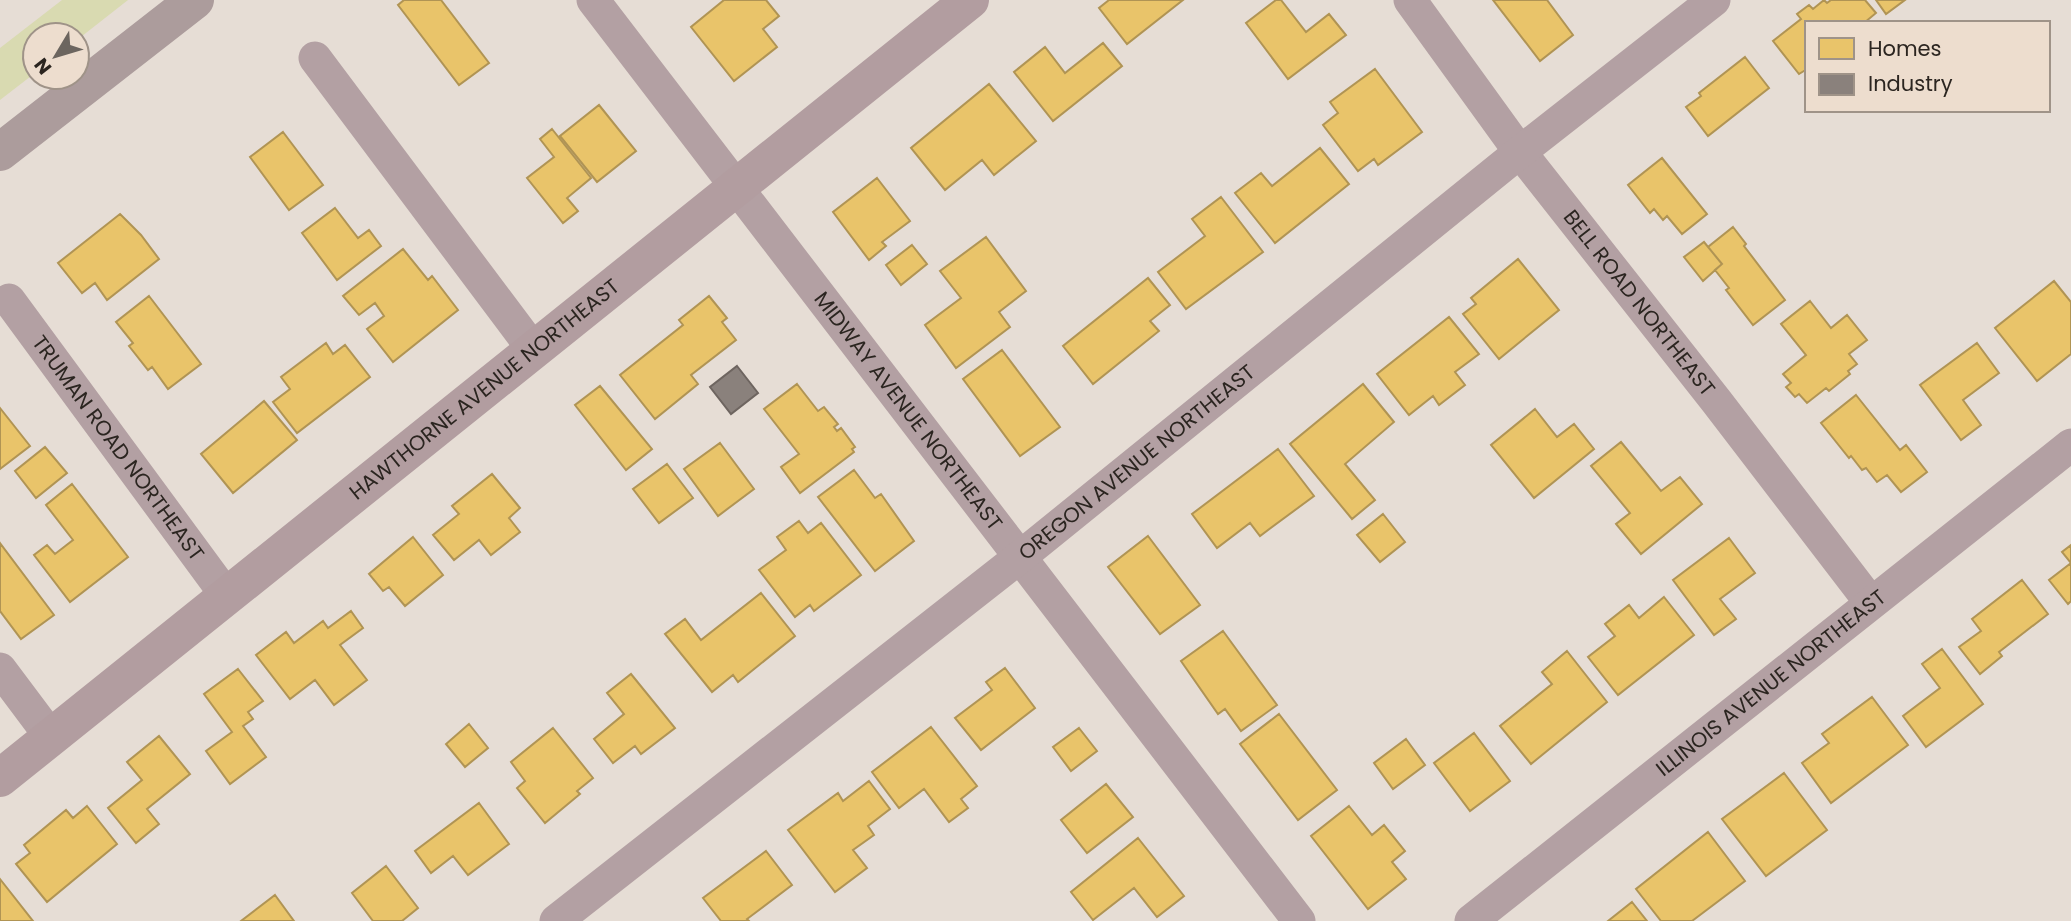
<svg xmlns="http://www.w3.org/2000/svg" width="2071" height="921" viewBox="0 0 2071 921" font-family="Poppins,sans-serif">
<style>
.green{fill:#d9dab1}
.homes{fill:#e9c46a;stroke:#b09454;stroke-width:2}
.industry{fill:#8a817c;stroke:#6e6560;stroke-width:2}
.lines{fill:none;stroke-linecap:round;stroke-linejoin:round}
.minor{stroke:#b3a0a3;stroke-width:33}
.major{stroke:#b29da0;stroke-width:38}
.highway{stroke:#ac9c9c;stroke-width:38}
.labels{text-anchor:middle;stroke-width:7;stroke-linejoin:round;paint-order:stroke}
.street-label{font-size:21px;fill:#2b2520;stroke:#edddce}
</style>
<rect width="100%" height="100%" fill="#e6ddd5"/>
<path class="green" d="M 62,0 L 128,0 L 77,40 L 77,35 L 35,35 L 35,73 L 0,100 L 0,48 Z"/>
<path class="homes" d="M 404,0 L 441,0 L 489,63 L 459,85 L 398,5 Z
M 724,0 L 766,0 L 779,16 L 763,29 L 777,47 L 734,81 L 691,27 Z
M 1109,0 L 1183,0 L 1127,44 L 1099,8 Z
M 1276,0 L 1281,0 L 1306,32 L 1329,14 L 1346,35 L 1288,79 L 1246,23 Z
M 1547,0 L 1573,35 L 1540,61 L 1493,0 Z
M 1824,0 L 1827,3 L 1831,0 L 1865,0 L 1876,13 L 1864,23 L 1807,23 L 1807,69 L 1799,74 L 1773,41 L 1801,19 L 1797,14 L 1809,5 L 1813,9 Z
M 1876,0 L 1905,0 L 1886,14 Z
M 1103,43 L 1122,66 L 1053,121 L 1014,72 L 1045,47 L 1065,73 Z
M 1745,57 L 1769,88 L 1708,136 L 1686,107 L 1701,96 L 1699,93 Z
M 1375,69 L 1422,132 L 1378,165 L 1374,159 L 1358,171 L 1323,125 L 1338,113 L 1330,102 Z
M 989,84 L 1036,141 L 994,175 L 982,160 L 945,190 L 911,148 Z
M 599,105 L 636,151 L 597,182 L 560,136 Z
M 552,129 L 591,178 L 567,198 L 578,211 L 563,223 L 527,178 L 554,157 L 540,139 Z
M 283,132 L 323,185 L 289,210 L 250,157 Z
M 1320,148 L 1349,184 L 1275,243 L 1235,193 L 1261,173 L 1272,186 Z
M 1662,158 L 1707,214 L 1682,234 L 1667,216 L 1663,220 L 1654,209 L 1650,213 L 1628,185 Z
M 877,178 L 910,221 L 882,242 L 886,246 L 869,260 L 833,212 Z
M 1221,197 L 1263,252 L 1186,309 L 1158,272 L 1205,236 L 1192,219 Z
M 335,208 L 358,238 L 369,230 L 381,246 L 337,280 L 302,233 Z
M 120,214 L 141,235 L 159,259 L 107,300 L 95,283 L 82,293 L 58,263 Z
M 1733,227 L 1746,244 L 1744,246 L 1785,300 L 1753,325 L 1726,290 L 1729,288 L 1715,270 L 1722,264 L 1708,247 Z
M 986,237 L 1026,291 L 999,312 L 1010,327 L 956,368 L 925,325 L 961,298 L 940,271 Z
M 1704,242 L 1722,264 L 1703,281 L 1684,257 Z
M 912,245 L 927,264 L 901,285 L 886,265 Z
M 403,249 L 428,280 L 432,276 L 458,310 L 393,362 L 367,329 L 384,316 L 375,303 L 359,315 L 343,296 Z
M 1518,259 L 1559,310 L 1499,359 L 1463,314 L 1476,304 L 1471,298 Z
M 1148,278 L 1170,305 L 1150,321 L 1159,331 L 1093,384 L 1063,346 Z
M 2054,281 L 2071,302 L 2071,354 L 2037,381 L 1995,328 Z
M 149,296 L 201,364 L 168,389 L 152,367 L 148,370 L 129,346 L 133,343 L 116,322 Z
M 709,296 L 727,318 L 722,322 L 736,340 L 691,375 L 698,384 L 655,419 L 620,375 L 683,325 L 679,320 Z
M 1810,301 L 1831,328 L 1847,315 L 1867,340 L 1849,354 L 1857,364 L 1848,371 L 1850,374 L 1829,391 L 1826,388 L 1807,403 L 1799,394 L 1795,397 L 1786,387 L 1791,383 L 1783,374 L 1806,355 L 1781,324 Z
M 1449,317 L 1479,354 L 1455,372 L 1465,385 L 1439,405 L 1433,396 L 1409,415 L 1377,374 Z
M 326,343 L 333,354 L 345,345 L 370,377 L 297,433 L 273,402 L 290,389 L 281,377 Z
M 1977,343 L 1999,373 L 1963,400 L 1981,425 L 1961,440 L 1920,385 Z
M 1002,350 L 1060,427 L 1020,456 L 963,379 Z
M 797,384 L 818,411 L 824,407 L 838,424 L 834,427 L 837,431 L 841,428 L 855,447 L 852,449 L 854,452 L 800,493 L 781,467 L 799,454 L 764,409 Z
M 1363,384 L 1394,422 L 1345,464 L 1375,500 L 1352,519 L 1290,444 Z
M 600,386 L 652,449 L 626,470 L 575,405 Z
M 1856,395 L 1900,450 L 1906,445 L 1927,472 L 1901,492 L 1887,475 L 1877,482 L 1866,468 L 1862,470 L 1851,456 L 1849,458 L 1821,423 Z
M 264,401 L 297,440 L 233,493 L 201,454 Z
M 0,408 L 30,446 L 0,469 Z
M 1535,409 L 1557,437 L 1574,424 L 1594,449 L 1534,498 L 1491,445 Z
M 1621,442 L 1661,491 L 1680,477 L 1702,504 L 1641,554 L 1616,524 L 1630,513 L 1591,466 Z
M 720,443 L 754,489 L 718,516 L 684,469 Z
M 45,447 L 67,473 L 36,498 L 15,471 Z
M 1278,449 L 1314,496 L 1260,536 L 1250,523 L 1217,548 L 1192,514 Z
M 667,464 L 693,498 L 659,523 L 633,489 Z
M 854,470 L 875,498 L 881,494 L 914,541 L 875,571 L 818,497 Z
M 492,474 L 520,508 L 509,518 L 520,532 L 491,555 L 479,540 L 454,560 L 433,535 L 459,514 L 452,506 Z
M 72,484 L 128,557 L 70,602 L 34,555 L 47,545 L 55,554 L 73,540 L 46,505 Z
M 1383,514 L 1405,542 L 1380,562 L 1357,535 Z
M 799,521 L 808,533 L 821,523 L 861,575 L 814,611 L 810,605 L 795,617 L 759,570 L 786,550 L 777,537 Z
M 1148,536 L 1200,605 L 1160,634 L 1108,567 Z
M 413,537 L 443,575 L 405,606 L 389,587 L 383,591 L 369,574 Z
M 1729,538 L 1755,573 L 1720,599 L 1736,619 L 1714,635 L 1673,580 Z
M 0,543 L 54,615 L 21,639 L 0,611 Z
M 2071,545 L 2071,601 L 2068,604 L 2049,580 L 2071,563 L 2062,552 Z
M 2022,580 L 2048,614 L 1999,652 L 2002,656 L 1980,674 L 1959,647 L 1981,631 L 1972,619 Z
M 761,593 L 795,636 L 738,682 L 733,675 L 712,692 L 665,634 L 685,619 L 701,640 Z
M 1664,597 L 1694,635 L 1618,695 L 1588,657 L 1615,636 L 1605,624 L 1629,605 L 1639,618 Z
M 351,611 L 363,628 L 340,645 L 367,680 L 334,705 L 315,680 L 290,699 L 256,655 L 286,632 L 294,643 L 323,621 L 328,628 Z
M 1223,631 L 1277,705 L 1241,731 L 1225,709 L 1218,714 L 1181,661 Z
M 1942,649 L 1983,704 L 1926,747 L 1903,716 L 1940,688 L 1922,664 Z
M 1567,651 L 1607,702 L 1531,764 L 1500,726 L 1552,684 L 1542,672 Z
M 1005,668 L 1035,708 L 981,750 L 955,718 L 992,690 L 986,682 Z
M 238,669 L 263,701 L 248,712 L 253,719 L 243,726 L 266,757 L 230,784 L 206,751 L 232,732 L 204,694 Z
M 631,674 L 675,728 L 641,754 L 635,746 L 613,763 L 594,739 L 624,714 L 607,693 Z
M 1872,697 L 1908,745 L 1831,803 L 1802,763 L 1829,743 L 1822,734 Z
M 1279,714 L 1337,790 L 1298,820 L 1240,744 Z
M 469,724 L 488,748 L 465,767 L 446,744 Z
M 931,727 L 977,786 L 961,799 L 968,808 L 949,822 L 924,789 L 899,808 L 872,772 Z
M 553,728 L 593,778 L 577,791 L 580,794 L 545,823 L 517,788 L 525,781 L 511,762 Z
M 1079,728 L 1097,751 L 1071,771 L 1053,747 Z
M 1474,733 L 1510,781 L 1470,811 L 1434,763 Z
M 159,736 L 190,774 L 147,809 L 159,824 L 136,843 L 108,808 L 142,780 L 127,762 Z
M 1406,739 L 1425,765 L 1393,789 L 1374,763 Z
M 1784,773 L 1827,830 L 1766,876 L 1722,819 Z
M 869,781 L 890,809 L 868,826 L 874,835 L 853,850 L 867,868 L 835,892 L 788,830 L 838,793 L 843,801 Z
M 1106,784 L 1133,817 L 1087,853 L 1061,820 Z
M 479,803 L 509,844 L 468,875 L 453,856 L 431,873 L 415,851 Z
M 87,806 L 117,844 L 47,902 L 16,864 L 30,853 L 24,845 L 66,810 L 73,818 Z
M 1349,806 L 1372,835 L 1384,825 L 1405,851 L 1392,862 L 1406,879 L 1368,909 L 1311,836 Z
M 1708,832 L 1745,881 L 1692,921 L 1661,921 L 1636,889 Z
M 1138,838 L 1184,896 L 1157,917 L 1134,888 L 1093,920 L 1071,892 Z
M 766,851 L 792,885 L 747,919 L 749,921 L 721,921 L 703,898 Z
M 386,866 L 418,908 L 402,921 L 373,921 L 352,893 Z
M 0,879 L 33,921 L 0,921 Z
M 275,895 L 294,921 L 241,921 Z
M 1632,902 L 1647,921 L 1608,921 Z"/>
<path class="industry" d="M 737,366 L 758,393 L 731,414 L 710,387 Z"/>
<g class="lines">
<g class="minor">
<path id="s1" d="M 593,0 L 1299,921"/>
<path id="s2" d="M 1410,0 L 1520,152 L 1717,402 L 1871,603"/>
<path d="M 315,58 L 533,349"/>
<path id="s3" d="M 9,300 L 226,595"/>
<path d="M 0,669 L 51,737"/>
<path id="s4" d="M 556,921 L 1020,557 L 1520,152 L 1714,0"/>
<path id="s5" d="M 1471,921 L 2071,445"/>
</g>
<path class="major" id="s6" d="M 0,778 L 970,0"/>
<path class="highway" d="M 0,152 L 195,0"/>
</g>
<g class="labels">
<g class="street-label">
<text dy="7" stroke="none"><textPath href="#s2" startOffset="380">BELL ROAD NORTHEAST</textPath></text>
<text dy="7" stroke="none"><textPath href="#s6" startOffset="621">HAWTHORNE AVENUE NORTHEAST</textPath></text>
<text dy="7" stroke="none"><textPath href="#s1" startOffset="518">MIDWAY AVENUE NORTHEAST</textPath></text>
<text dy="7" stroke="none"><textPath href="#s3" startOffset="184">TRUMAN ROAD NORTHEAST</textPath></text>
<text dy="7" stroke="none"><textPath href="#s4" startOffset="740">OREGON AVENUE NORTHEAST</textPath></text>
<text dy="7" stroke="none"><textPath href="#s5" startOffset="383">ILLINOIS AVENUE NORTHEAST</textPath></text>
</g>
</g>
<rect x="1805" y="21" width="245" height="91" fill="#edddce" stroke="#9f9388" stroke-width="2"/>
<rect x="1819" y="38" width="35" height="21" fill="#e9c46a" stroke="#9f9388" stroke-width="2"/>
<text x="1868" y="56" font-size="21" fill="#2b2520">Homes</text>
<rect x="1819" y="74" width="35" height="21" fill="#8a817c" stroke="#9f9388" stroke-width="2"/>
<text x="1868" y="91" font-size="21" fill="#2b2520">Industry</text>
<g transform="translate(56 56) rotate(232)"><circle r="33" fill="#edddce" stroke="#9f9388" stroke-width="2"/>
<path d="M0-5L12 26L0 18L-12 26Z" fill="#6c655f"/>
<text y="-10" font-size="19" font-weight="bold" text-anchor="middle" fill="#2b2520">N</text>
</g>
</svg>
